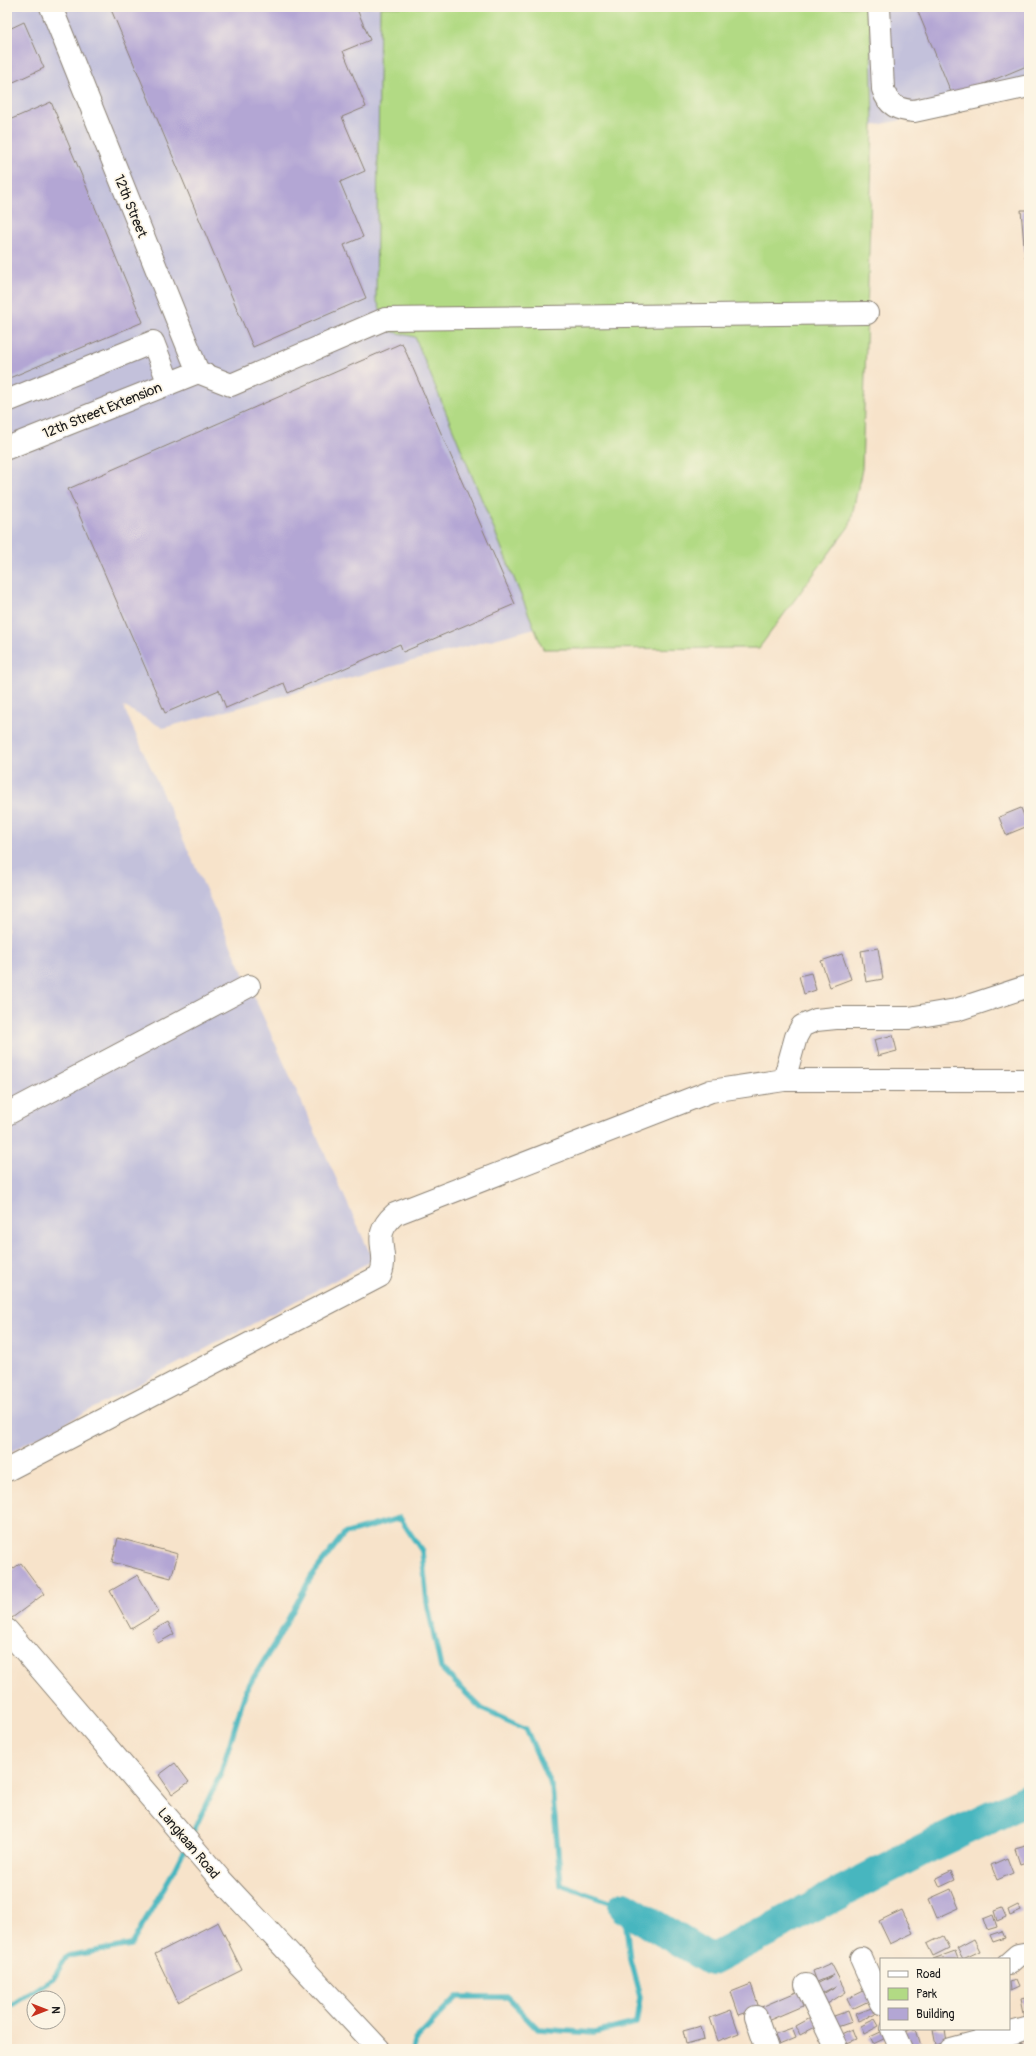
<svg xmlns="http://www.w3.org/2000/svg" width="1036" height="2056" viewBox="0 0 1036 2056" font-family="Pangolin,sans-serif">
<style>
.industrial{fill:#c3c1db}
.green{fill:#b2da84;stroke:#677b50}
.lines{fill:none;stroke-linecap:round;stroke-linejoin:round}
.stream{stroke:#46b6bf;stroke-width:5.5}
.river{stroke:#46b6bf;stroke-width:32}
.building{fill:#b3a6d4}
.minor-casing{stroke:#8a8073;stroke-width:24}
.minor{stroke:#fff;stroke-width:22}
.labels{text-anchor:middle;stroke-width:3.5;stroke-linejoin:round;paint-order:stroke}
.street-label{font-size:14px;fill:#1c1c1c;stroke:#fcf5e5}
</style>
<rect width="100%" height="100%" fill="#fcf5e5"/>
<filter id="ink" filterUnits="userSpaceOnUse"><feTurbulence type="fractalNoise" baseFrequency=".025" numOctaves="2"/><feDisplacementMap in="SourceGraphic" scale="8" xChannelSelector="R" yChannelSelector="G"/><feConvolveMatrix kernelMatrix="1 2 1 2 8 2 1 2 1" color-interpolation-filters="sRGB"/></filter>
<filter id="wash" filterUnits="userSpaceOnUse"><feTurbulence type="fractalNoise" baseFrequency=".012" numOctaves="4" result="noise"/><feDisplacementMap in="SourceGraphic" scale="16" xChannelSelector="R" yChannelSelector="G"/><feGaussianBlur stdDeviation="0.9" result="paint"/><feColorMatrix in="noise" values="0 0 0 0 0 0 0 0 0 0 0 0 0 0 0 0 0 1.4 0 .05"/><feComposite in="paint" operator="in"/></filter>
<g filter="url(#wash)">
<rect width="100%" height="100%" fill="#f7e3ca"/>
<path class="industrial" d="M 7,7 L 1029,7 L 1029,93 L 873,126 L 862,469 L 850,525 L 759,648 L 543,649 L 535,628 L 163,728 L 123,706 L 373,1260 L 7,1454 Z"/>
<path class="green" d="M 380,7 L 870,7 L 873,126 L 862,469 L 850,525 L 759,648 L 543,649 L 415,337 L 390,331 L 376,299 Z"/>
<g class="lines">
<path class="stream" d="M 191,1836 L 221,1773 L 246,1690 L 278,1638 L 311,1577 L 344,1534 L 400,1518 L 422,1551 L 427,1602 L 441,1668 L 482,1709 L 526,1729 L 552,1788 L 561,1885 L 624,1907 L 630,1960 L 640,1997 L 636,2023 L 594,2033 L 538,2029 L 507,1997 L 457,1997 L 416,2040 L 412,2049
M 7,2008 L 53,1978 L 67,1956 L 131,1945 L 173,1872 L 186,1846"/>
<path class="river" d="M 624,1907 L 711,1960 L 922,1850 L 1029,1799"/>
</g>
<g id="blocks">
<path class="building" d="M 110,7 L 356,7 L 370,40 L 343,51 L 366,107 L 342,117 L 365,171 L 340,182 L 363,237 L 344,245 L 366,298 L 253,347 Z
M 916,7 L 1029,7 L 1029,65 L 953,97 Z
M 24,22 L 44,68 L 7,85 L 7,30 Z
M 51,102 L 143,322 L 7,379 L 7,121 Z
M 1021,210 L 1029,210 L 1029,256 L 1025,257 Z
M 402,343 L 515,604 L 403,652 L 400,644 L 288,693 L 284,683 L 226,708 L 219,690 L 165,713 L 68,489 Z
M 1021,808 L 1028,826 L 1006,835 L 999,817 Z
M 878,948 L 883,979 L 866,982 L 861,951 Z
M 842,954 L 851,979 L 830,987 L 821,961 Z
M 811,973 L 816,990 L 804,994 L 799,976 Z
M 893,1035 L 897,1051 L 878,1056 L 874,1040 Z
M 118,1538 L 178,1554 L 171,1578 L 112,1562 Z
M 21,1563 L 44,1594 L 12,1618 L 7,1612 L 7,1573 Z
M 138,1575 L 159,1612 L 131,1629 L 110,1591 Z
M 168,1622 L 174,1634 L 158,1643 L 152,1631 Z
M 175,1763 L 189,1782 L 172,1794 L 159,1775 Z
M 1029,1845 L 1029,1861 L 1020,1864 L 1015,1849 Z
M 1007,1858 L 1013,1873 L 997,1880 L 991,1865 Z
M 951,1871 L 955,1880 L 940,1887 L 936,1878 Z
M 951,1889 L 959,1908 L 937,1918 L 929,1899 Z
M 1018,1905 L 1021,1911 L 1010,1916 L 1008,1910 Z
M 1002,1908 L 1006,1917 L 997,1921 L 994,1911 Z
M 902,1910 L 913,1933 L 890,1944 L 879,1921 Z
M 993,1915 L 997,1927 L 987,1930 L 983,1919 Z
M 218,1922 L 242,1970 L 178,2002 L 155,1954 Z
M 1002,1931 L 1005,1938 L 993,1942 L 990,1935 Z
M 943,1936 L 949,1948 L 933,1956 L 927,1944 Z
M 974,1939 L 980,1951 L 963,1959 L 957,1948 Z
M 955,1951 L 958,1959 L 933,1959 Z
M 831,1963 L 846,1992 L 821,2008 L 815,1999 L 836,1986 L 820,1994 L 815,1985 L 834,1975 L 817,1982 L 813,1971 Z
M 1016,1980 L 1019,1987 L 1010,1991 L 1009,1982 Z
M 751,1984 L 759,2008 L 739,2015 L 731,1992 Z
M 868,1989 L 873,1999 L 852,2009 L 847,1999 Z
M 801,1990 L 807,2004 L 765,2022 L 759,2008 Z
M 1029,1997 L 1029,2022 L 1026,2023 L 1021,1999 Z
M 874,2007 L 876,2014 L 859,2021 L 856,2014 Z
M 731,2010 L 739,2033 L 718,2041 L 710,2018 Z
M 848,2011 L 852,2022 L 837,2027 L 834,2016 Z
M 814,2016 L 819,2025 L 800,2035 L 796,2026 Z
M 875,2019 L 879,2026 L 864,2034 L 861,2026 Z
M 701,2026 L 704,2039 L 686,2044 L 683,2031 Z
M 792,2028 L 796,2038 L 779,2045 L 775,2034 Z
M 852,2029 L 856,2039 L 841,2045 L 837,2036 Z
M 912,2029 L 916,2029 L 922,2049 L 907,2049 L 903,2032 Z
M 933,2029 L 945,2029 L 947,2042 L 936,2045 Z
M 885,2030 L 888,2037 L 873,2044 L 870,2037 Z
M 1021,2043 L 1022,2049 L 998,2049 L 998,2048 Z"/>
</g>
</g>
<g filter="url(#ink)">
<use href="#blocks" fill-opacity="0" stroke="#8a8073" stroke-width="1"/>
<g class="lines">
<g class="minor-casing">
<path id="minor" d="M 51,7 L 198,372 L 231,385 L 385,319 L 867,313
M 879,7 L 883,89 C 888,106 899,110 914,111 L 1029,86
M 7,401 L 153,342 L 169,384
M 7,448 L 198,372
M 784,1080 L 796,1037 L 802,1026 L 816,1020 L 836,1018 L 909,1018 L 956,1010 L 1029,986
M 7,1114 L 249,986
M 7,1470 L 380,1276 C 391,1249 368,1238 395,1214 L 711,1091 L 784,1080 L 1029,1080
M 7,1630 L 221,1880 L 379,2049
M 861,1958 L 881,2003
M 1009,1963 L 1018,1955 L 1029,1953
M 806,1985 L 837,2049
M 756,2017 L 767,2049
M 892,2029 L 901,2049
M 951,2049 L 1029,2028"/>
</g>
<use href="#minor" class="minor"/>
</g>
</g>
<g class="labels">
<g class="street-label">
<text transform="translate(131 206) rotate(68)" y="5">12th Street</text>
<text transform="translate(102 410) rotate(-22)" y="5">12th Street Extension</text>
<text transform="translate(189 1843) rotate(50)" y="5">Langkaan Road</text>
</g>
</g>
<rect width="1036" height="2056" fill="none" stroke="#fcf5e5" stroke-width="24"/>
<rect x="880" y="1958" width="130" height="72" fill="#fcf5e5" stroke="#a29e95"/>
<rect x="888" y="1971" width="20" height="6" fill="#ffffff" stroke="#a29e95"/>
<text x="916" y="1978" font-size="12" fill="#1c1c1c">Road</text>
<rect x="888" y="1988" width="20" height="12" fill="#b2da84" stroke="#a29e95"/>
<text x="916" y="1998" font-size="12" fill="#1c1c1c">Park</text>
<rect x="888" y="2008" width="20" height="12" fill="#b3a6d4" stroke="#a29e95"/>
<text x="916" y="2018" font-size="12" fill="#1c1c1c">Building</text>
<g transform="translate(46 2010) rotate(90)"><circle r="19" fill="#fcf5e5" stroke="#a29e95"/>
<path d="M0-3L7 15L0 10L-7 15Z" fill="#c8321e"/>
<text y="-6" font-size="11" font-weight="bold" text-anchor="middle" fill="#1c1c1c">N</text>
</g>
</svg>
